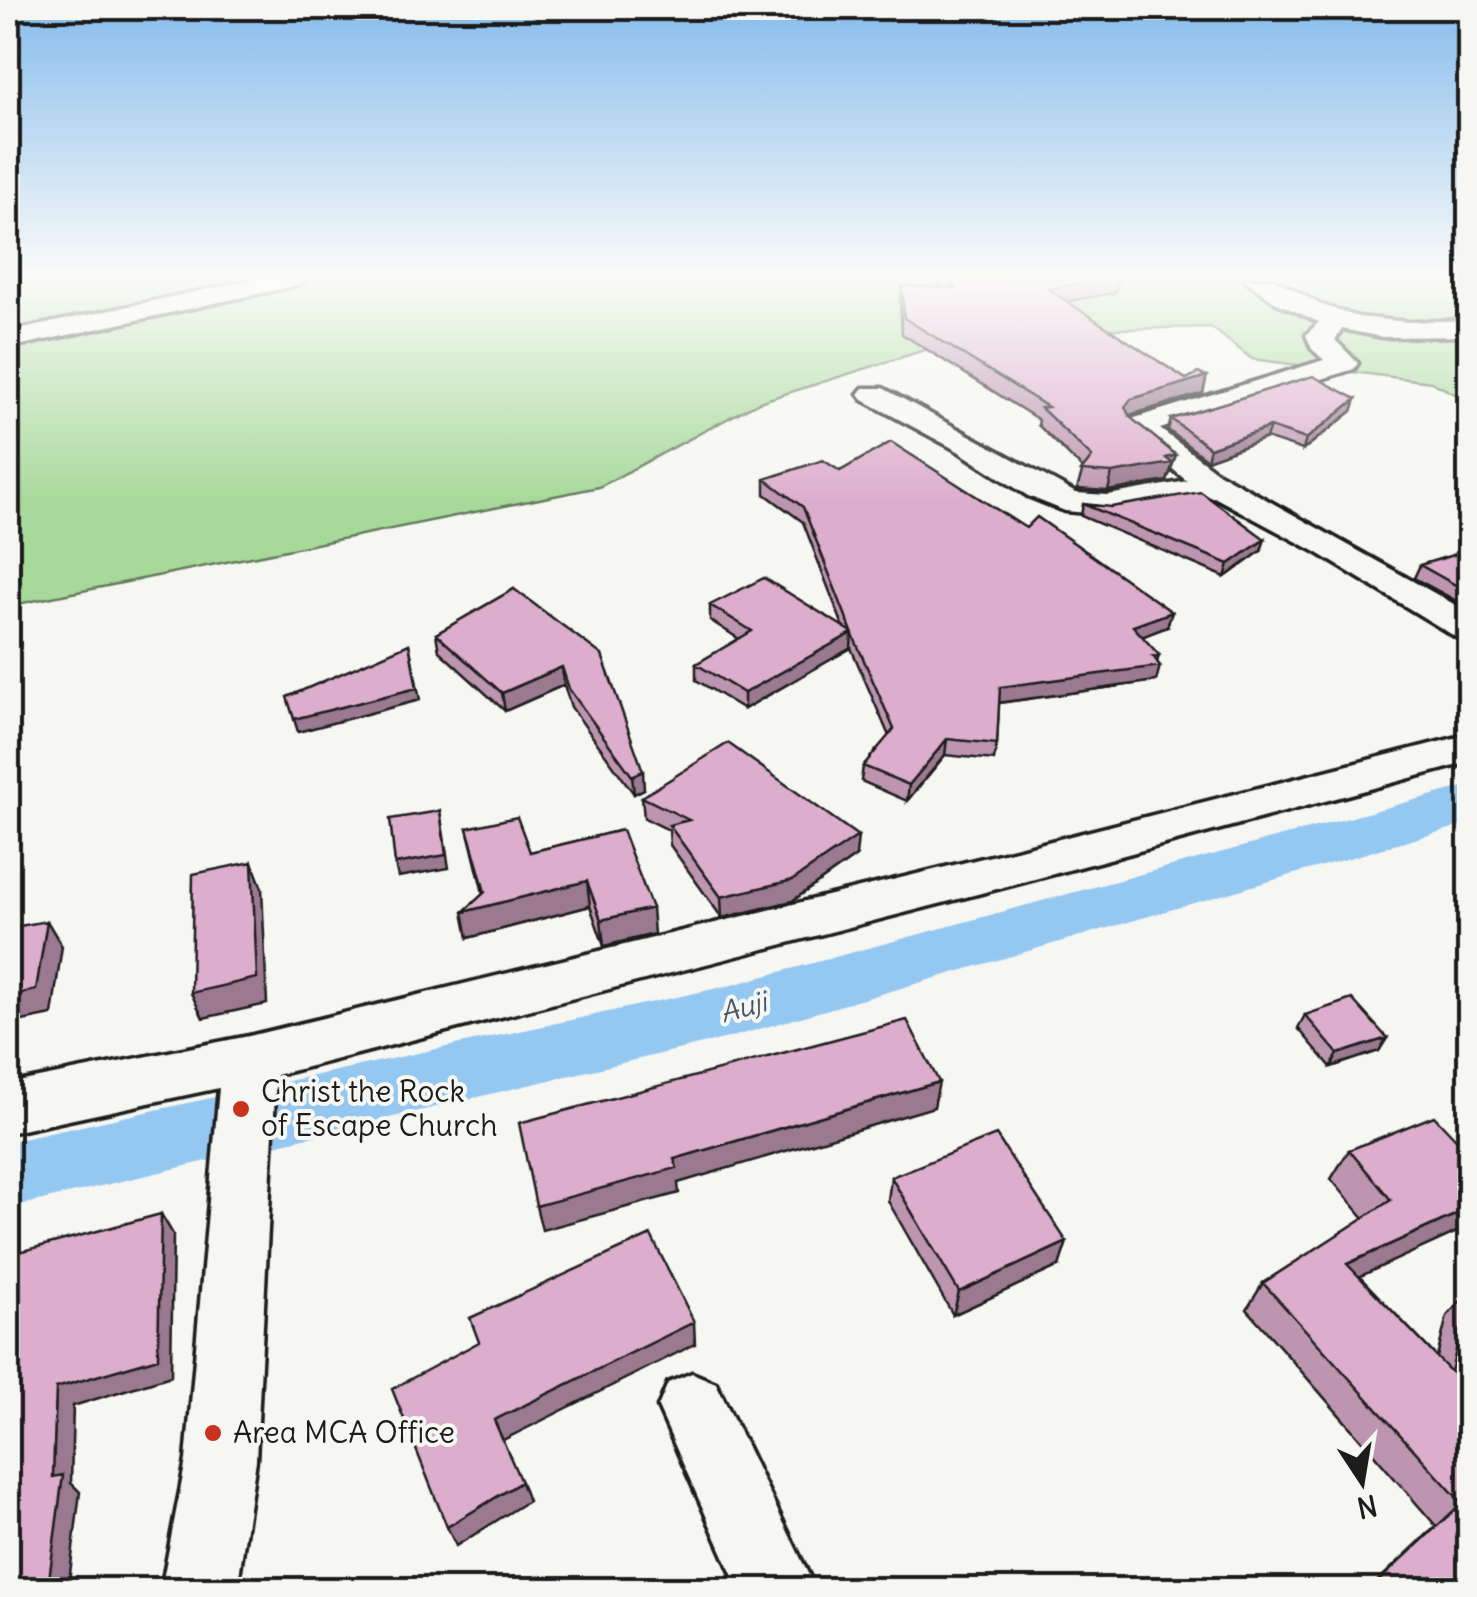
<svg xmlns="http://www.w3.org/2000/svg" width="1477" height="1597" viewBox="0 0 1477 1597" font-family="Delius,sans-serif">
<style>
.green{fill:#a7d99a;stroke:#627a5b;stroke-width:2.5}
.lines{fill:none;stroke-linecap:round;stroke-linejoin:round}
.canal{fill:#94c8f1;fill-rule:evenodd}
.street-casing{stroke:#1c1c1c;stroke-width:7}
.street{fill:#f6f6f2;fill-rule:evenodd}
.wall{fill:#be95b0;stroke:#1c1c1c;stroke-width:2.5}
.shaded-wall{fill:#9b7990;stroke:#1c1c1c;stroke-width:2.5}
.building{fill:#ddadcd;stroke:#1c1c1c;stroke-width:2.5}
.poi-dot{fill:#c8321e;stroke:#f6f6f2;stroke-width:4}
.labels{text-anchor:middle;stroke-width:8;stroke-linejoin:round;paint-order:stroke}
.water-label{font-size:28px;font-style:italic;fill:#465867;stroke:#f6f6f2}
.near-poi-label{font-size:30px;fill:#1c1c1c;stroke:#f6f6f2;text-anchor:start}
</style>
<rect width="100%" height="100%" fill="#f6f6f2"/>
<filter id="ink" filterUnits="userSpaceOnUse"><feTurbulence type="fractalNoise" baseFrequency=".01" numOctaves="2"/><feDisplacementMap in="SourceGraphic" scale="20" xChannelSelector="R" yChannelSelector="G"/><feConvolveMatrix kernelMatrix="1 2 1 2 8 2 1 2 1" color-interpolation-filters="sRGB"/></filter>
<g filter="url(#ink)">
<path class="green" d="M 8,279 L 1469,279 L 1469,401 L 1431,382 L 1252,359 L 1211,327 L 982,332 L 759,402 L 599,487 L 8,606 Z"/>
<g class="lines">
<path class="canal" d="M 1470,785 L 1470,823 L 732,1037 L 8,1208 L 8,1142 L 732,985 Z"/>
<g class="street-casing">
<path id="street" d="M 256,279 L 306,279 L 294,286 L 8,348 L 8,332 Z
M 1244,279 L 1274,279 L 1319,304 L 1358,317 L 1408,322 L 1470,320 L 1470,336 L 1382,337 L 1342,329 L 1335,340 L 1358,363 L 1354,369 L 1160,429 L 1217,472 L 1470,613 L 1470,640 L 1456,637 L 1316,552 L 1214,497 L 1108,515 L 1065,511 L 1028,496 L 958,451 L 863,400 L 858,394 L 863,388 L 883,388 L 1076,493 L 1108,495 L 1187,481 L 1128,432 L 1124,426 L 1128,420 L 1324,360 L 1312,349 L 1306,335 L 1319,322 L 1275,302 Z
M 1470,734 L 1470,762 L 1020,883 L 276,1075 L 256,1460 L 237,1590 L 161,1590 L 186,1460 L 219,1088 L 8,1133 L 8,1084 L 249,1036 L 1020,849 Z
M 692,1373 L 716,1383 L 816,1590 L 739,1590 L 658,1407 L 668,1383 Z"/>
</g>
<use href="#street" class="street"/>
</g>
<path class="wall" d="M 936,279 L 1118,279 L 1115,293 L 1066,301 L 1203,393 L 1129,416 L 1171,473 L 1169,473 L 1167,481 L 1108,491 L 1077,489 L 1083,469 L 1038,425 L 1039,420 L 902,334 L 900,302 L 902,286 L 942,287 Z
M 1356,399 L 1352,411 L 1303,450 L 1266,438 L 1207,460 L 1168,430 L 1171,419 Z
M 840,471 L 1167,627 L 1142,636 L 1157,661 L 1156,681 L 999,703 L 997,744 L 994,760 L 945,755 L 907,801 L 861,781 L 863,766 L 889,736 L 851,648 L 744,709 L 696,680 L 696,664 L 739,639 L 710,620 L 710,605 L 843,626 L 803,522 L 765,494 L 765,479 Z
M 1083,504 L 1261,551 L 1225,577 L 1081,516 Z
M 1470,550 L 1470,608 L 1414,578 L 1420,565 Z
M 514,589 L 644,789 L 634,794 L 571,707 L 564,685 L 505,711 L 439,651 L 436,634 Z
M 642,797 L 856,856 L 792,901 L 722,918 L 670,845 L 669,830 L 644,818 Z
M 467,828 L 530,852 L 622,830 L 654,934 L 604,946 L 590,906 L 468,938 L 483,893 Z
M 1305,1015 L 1387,1038 L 1379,1051 L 1331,1067 L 1298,1028 Z
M 1349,1150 L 1470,1154 L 1470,1226 L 1359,1276 L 1437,1357 L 1447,1316 L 1470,1290 L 1470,1590 L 1368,1590 L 1436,1526 L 1247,1309 L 1263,1283 L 1364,1218 L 1331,1179 Z
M 891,1177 L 1059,1266 L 953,1315 L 888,1201 Z"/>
<path class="shaded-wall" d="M 1108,279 L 1118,279 L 1115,293 L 1045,305 L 1048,289 Z
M 1207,376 L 1203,393 L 1127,416 L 1125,407 L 1131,399 Z
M 1356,399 L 1352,411 L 1303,450 L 1306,439 Z
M 1270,427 L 1266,438 L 1207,460 L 1210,448 Z
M 1176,455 L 1167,481 L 1108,491 L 1112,473 Z
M 1265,539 L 1261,551 L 1225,577 L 1229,564 Z
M 1172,612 L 1167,627 L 1129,642 L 1133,626 Z
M 852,633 L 851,648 L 744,709 L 744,693 Z
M 409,644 L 420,700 L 298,732 L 294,719 Z
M 1159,655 L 1156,666 L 1160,666 L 1156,681 L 997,703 L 1000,687 Z
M 562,667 L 564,685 L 505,711 L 502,693 Z
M 947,739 L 945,755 L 907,801 L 909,785 Z
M 643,771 L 644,789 L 634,794 L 632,776 Z
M 440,811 L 449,868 L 398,877 L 395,864 Z
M 858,836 L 856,856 L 792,901 L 722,918 L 721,897 Z
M 252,862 L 262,888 L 267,1004 L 203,1018 L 191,993 Z
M 587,881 L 590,906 L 468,938 L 463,912 Z
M 652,908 L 654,934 L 604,946 L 601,920 Z
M 47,921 L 62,946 L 52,1015 L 8,1024 L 8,996 Z
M 1387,1038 L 1379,1051 L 1331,1067 L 1338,1054 Z
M 939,1082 L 934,1107 L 678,1183 L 679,1193 L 542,1230 L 536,1206 L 674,1159 Z
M 1470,1208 L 1470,1226 L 1328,1291 L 1347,1264 Z
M 161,1214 L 173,1234 L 171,1376 L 73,1406 L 71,1483 L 80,1492 L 68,1590 L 48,1587 L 56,1388 Z
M 1067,1242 L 1059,1266 L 953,1315 L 959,1292 Z
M 694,1322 L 695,1344 L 501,1441 L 494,1420 Z
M 521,1482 L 528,1501 L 456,1546 L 447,1527 Z
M 96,1577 L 110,1590 L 94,1590 Z"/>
<path class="building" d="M 949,279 L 1108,279 L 1048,289 L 1186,379 L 1198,373 L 1207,376 L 1131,399 L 1125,407 L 1130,417 L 1176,455 L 1166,458 L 1172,463 L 1112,473 L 1081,471 L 1092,457 L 1041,408 L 1048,407 L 904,318 L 902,286 L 955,288 Z
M 1313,376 L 1356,399 L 1306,439 L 1270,427 L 1210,448 L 1171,419 Z
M 891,442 L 1026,528 L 1037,517 L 1172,612 L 1133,626 L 1159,655 L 1153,656 L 1160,666 L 1000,687 L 997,744 L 947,739 L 909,785 L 863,766 L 894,729 L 852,633 L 744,693 L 696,664 L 752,631 L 710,605 L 764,578 L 852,632 L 803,507 L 765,479 L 823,460 L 840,471 Z
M 1201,492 L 1265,539 L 1229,564 L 1083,504 L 1111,507 Z
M 1470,550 L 1470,593 L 1420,565 Z
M 514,589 L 602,655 L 643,771 L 632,776 L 569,689 L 562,667 L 502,693 L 436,634 Z
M 409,644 L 417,688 L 294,719 L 287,697 Z
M 728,743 L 858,836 L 793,880 L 721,897 L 669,825 L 689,820 L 642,797 Z
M 440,811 L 446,855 L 395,864 L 390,819 Z
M 517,817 L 530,852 L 622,830 L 652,908 L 601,920 L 587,881 L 463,912 L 485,892 L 467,828 Z
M 252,862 L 257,978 L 191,993 L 193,874 Z
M 47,921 L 36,990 L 8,996 L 8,928 Z
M 1352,999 L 1387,1038 L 1338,1054 L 1305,1015 Z
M 907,1020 L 939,1082 L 674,1159 L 677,1168 L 536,1206 L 519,1123 Z
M 1434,1116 L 1470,1154 L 1470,1208 L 1347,1264 L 1451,1372 L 1470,1290 L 1470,1590 L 1369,1590 L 1462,1503 L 1263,1283 L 1391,1200 L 1349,1150 Z
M 996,1135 L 1067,1242 L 959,1292 L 891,1177 Z
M 161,1214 L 158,1358 L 56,1388 L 53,1477 L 63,1475 L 48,1587 L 96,1577 L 94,1590 L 8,1590 L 8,1255 Z
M 651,1235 L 694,1322 L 494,1420 L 521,1482 L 447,1527 L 392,1389 L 479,1342 L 470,1318 Z"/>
</g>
<linearGradient id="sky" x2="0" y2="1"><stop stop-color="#86bcec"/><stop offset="0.55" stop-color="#fbfbf9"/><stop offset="1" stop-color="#fbfbf9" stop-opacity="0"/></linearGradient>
<rect width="1477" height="503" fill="url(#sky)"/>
<g class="poi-dot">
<circle cx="241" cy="1109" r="10"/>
<circle cx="213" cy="1433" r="10"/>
</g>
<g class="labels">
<g class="water-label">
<text transform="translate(743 1007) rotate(-15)" y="10">Auji</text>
</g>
<g class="near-poi-label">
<text x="261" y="1102">Christ the Rock<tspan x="261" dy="34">of Escape Church</tspan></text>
<text x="233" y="1443">Area MCA Office</text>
</g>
</g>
<rect width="1477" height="1597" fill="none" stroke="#f6f6f2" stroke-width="40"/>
<rect x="20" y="20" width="1437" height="1557" fill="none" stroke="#1c1c1c" stroke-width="4" filter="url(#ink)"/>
<g transform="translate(1362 1482) rotate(168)" stroke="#f6f6f2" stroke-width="8" paint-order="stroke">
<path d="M0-8L18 38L0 25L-18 38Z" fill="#1c1c1c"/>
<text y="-15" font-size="28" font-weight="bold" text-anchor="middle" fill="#1c1c1c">N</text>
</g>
</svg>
